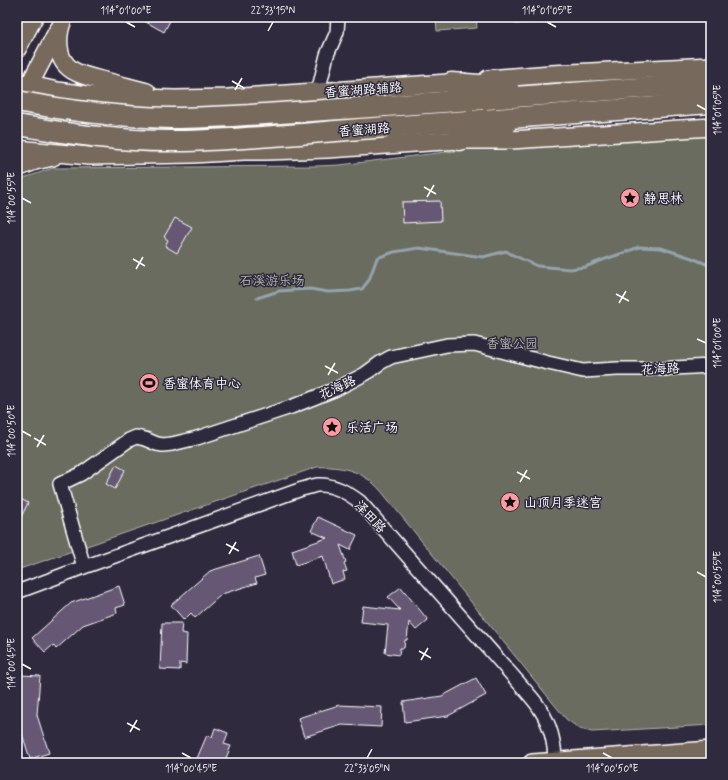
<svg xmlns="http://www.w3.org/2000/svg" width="728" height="780" viewBox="0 0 728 780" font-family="Mynerve,'LXGW WenKai TC',sans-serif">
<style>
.green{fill:#696c5e;stroke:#b4b6ae}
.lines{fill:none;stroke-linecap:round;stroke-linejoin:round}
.stream{stroke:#94a3ac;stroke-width:3}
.building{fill:#665874;stroke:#fff}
.minor-casing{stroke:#fff;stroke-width:16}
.major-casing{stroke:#fff;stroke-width:20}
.highway-casing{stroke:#fff;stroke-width:23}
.minor{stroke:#2f2a3d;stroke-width:13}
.major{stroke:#77695c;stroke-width:17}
.highway{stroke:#77695c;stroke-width:20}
.highway-bridge-casing{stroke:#fff;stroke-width:23;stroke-linecap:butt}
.highway-bridge{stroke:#77695c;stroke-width:20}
.ticks{fill:none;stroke:#fff;stroke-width:1.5}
.labels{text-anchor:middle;stroke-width:3;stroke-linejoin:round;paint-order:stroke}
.street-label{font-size:13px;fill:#fff;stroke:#2f2a3d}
.poi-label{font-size:13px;fill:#fff;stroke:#2f2a3d;text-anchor:start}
.park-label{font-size:13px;fill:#b4b6ae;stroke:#2f2a3d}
.neatline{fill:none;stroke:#fff;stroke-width:1.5}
.ticks-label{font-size:10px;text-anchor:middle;fill:#fff}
</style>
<rect width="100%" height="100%" fill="#2f2a3d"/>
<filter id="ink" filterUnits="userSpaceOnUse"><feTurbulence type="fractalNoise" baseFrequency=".025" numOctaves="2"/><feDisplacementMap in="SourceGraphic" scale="8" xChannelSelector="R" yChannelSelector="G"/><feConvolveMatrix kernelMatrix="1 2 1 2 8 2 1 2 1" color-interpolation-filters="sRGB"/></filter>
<g filter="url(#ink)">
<path class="green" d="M 436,17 L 476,17 L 477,28 L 437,31 Z
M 515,17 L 550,17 L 551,21 L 515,24 Z
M 568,17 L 603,17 L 603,18 L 568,20 Z
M 711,132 L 711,725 L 592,732 L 580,729 L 566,719 L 381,491 C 376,486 372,481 366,478 C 352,468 333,466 317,467 L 17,570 L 17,182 L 27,177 L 53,168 L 317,166 L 340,165 L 479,148 Z"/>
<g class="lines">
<path class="stream" d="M 257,298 L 279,291 L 310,289 L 328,292 L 350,291 L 362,289 L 369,280 L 377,258 L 394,252 L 419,248 L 483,257 L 506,251 L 511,254 L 537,266 L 570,269 L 585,267 L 600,261 L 626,252 L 639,247 L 661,248 L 692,258 L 711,266"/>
</g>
<path class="building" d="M 137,17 L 172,17 L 164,32 Z
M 440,201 L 441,221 L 403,223 L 402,202 Z
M 175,218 L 192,227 L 177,253 L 165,246 L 168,240 L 164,237 Z
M 116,465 L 125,470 L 115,489 L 106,484 Z
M 17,497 L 28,503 L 17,525 Z
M 318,517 L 357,535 L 350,550 L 340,545 L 346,562 L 344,563 L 347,571 L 343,572 L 345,579 L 331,584 L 323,556 L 296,565 L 292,550 L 327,538 L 311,531 Z
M 259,556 L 265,575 L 255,578 L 257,583 L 222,594 L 195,618 L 191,613 L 184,620 L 171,605 L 210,571 Z
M 119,586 L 125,605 L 116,608 L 117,613 L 83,625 L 56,649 L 53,645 L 45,652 L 32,638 L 71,603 Z
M 401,587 L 428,620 L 416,630 L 409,622 L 407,640 L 405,640 L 404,648 L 400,648 L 399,655 L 385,653 L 388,625 L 361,622 L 363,606 L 400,610 L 388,597 Z
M 162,623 L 182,623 L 181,633 L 187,634 L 186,664 L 180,663 L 180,670 L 160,669 Z
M 20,675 L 40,676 L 37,715 L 49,753 L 30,759 L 17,718 Z
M 476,678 L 486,695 L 448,716 L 405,722 L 403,702 L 442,696 Z
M 339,705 L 382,707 L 381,727 L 342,725 L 304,737 L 298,718 Z
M 215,728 L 228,733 L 224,744 L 231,746 L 224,763 L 195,763 L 207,735 L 212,737 Z"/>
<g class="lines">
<g class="minor-casing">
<path id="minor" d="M 318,92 L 327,55 L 337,32 L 338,17
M 84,567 L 60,484 L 81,474 L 129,440 L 136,437 L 145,439 L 157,444 L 163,445 L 172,444 L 197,438 L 291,407 L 336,389 L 365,374 L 380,363 L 391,357 L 447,345 L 474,344 L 486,347 L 548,363 L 583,371 L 617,369 L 665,369 L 674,368 L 711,366
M 17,592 L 84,567 L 302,489 C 307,488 312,486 317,485 C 334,484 348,493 360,502 L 526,691 C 531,697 536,702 540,709 C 550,724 555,744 555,763"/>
</g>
<g class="major-casing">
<path id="major" d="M 63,20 C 59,29 58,38 59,47 C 61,73 85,76 105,81 C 119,85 133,88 147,92
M 17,49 L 34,17
M 488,79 L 551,74 L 711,66
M 17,82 L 57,91 L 103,97 L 175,99 L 228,98 L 463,82
M 25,93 L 58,30
M 17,149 L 89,156 L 193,154 L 244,151 L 266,151 L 328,149 L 459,140 L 511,140 L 711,127
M 17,168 L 35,161 L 53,157
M 532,763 L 711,750"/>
</g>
<g class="highway-casing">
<path id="highway" d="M 451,83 L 508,87
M 386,106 L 711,83
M 386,127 L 711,103
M 459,140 L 505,127"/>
</g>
<use href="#minor" class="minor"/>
<use href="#major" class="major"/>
<use href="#highway" class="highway"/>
<g class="highway-bridge-casing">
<path id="highway-bridge" d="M 17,101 C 68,111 119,117 171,118 C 202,118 234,116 265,114 C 306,111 346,109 386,106
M 17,125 C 70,134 123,142 177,141 C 247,140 316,132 386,127"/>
</g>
<use href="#highway-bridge" class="highway-bridge"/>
</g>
</g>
<path class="ticks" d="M 126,22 L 135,27M 547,22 L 556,27M 268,31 L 273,22M 232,81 L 244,88M 235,90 L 242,78M 697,105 L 706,110M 424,187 L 436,194M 427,197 L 434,185M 22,198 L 31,203M 133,259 L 145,266M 136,269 L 143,257M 616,294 L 629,301M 619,303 L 626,291M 697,339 L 706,343M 325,366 L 338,373M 328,375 L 335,363M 22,431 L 31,436M 34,438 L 46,445M 37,447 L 44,435M 517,472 L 530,479M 520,482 L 527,470M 226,544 L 239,551M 229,554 L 236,542M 697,572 L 706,577M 419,651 L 431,658M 421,660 L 428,648M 22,664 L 31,669M 127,723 L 140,730M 130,732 L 137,720M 182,753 L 191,758M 603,753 L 612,758M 367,758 L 372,749"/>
<defs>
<g id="sight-disc" transform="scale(1)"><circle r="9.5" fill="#ff9aa2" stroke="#2f2a3d"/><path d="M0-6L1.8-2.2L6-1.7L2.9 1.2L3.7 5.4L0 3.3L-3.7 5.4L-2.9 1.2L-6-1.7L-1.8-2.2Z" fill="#111"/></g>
<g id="stadium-disc" transform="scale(1)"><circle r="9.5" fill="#ff9aa2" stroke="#2f2a3d"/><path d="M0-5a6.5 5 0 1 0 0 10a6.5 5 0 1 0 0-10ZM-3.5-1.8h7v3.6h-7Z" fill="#111"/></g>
</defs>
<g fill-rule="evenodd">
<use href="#sight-disc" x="630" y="198"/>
<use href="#stadium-disc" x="149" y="383"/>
<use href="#sight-disc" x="332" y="427"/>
<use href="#sight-disc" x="510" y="502"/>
</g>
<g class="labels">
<g class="street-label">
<text transform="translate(363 89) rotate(-4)" y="5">香蜜湖路辅路</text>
<text transform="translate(364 129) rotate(-4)" y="5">香蜜湖路</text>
<text transform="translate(660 368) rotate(-2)" y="5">花海路</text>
<text transform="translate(337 387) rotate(-25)" y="5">花海路</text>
<text transform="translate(371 516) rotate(47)" y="5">泽田路</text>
</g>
<g class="poi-label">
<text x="644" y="203">静思林</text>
<text x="163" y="388">香蜜体育中心</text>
<text x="346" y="432">乐活广场</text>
<text x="524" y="507">山顶月季迷宫</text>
</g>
<g class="park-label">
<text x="272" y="285">石溪游乐场</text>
<text x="512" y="348">香蜜公园</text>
</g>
</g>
<rect width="728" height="780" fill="none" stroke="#2f2a3d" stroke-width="44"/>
<rect x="22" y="22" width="684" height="736" class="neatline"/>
<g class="ticks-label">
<text x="126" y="14">114°01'00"E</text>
<text x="273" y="14">22°33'15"N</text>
<text x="547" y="14">114°01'05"E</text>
<text transform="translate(717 110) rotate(-90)" y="4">114°01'05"E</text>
<text transform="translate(11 198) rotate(-90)" y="4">114°00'55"E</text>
<text transform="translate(717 343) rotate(-90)" y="4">114°01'00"E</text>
<text transform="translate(11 431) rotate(-90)" y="4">114°00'50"E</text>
<text transform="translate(717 577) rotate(-90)" y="4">114°00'55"E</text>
<text transform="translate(11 664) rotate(-90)" y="4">114°00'45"E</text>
<text x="191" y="772">114°00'45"E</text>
<text x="367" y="772">22°33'05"N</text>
<text x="612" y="772">114°00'50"E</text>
</g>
</svg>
